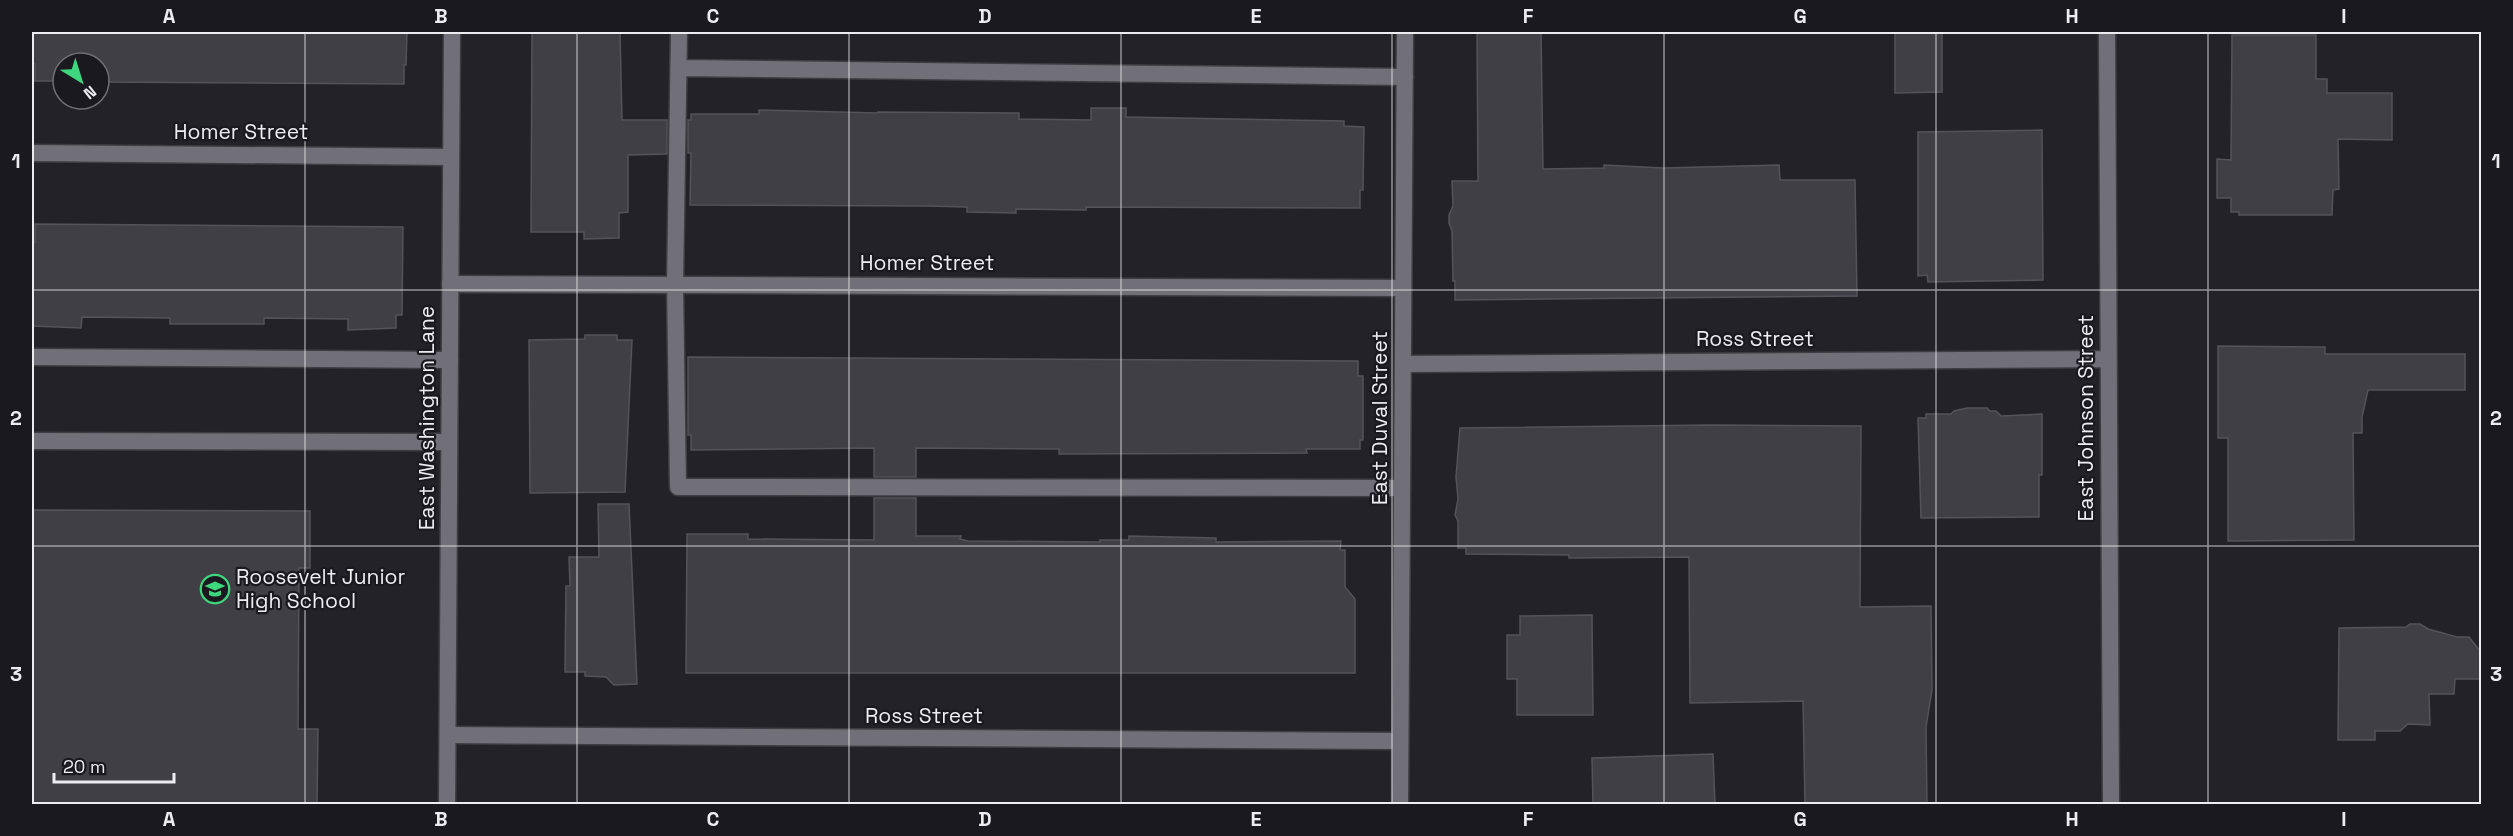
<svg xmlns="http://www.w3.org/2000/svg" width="2513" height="836" viewBox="0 0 2513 836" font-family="'Space Grotesk',sans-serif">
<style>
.building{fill:#403f46;stroke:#54535a;stroke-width:1.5}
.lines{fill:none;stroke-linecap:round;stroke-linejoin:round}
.service-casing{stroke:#3e3e42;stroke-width:19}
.minor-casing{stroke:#3e3e42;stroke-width:19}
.secondary-casing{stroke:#3e3e42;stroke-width:19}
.service{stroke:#717078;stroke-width:16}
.minor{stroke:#717078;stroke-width:16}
.secondary{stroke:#717078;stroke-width:16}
.grid{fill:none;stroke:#ededf1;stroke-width:1.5;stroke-opacity:0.55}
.labels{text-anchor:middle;stroke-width:4.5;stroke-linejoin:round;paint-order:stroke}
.street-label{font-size:21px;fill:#ededf1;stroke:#1a191f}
.poi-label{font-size:21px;fill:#ededf1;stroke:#1a191f;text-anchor:start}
.neatline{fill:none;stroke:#ededf1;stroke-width:2}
.grid-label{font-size:20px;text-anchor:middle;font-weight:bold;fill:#ededf1}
</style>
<rect width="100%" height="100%" fill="#232229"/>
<path class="building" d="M 32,32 L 407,32 L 406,65 L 404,65 L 404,84 L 99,82 L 99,63 L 63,63 L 63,81 L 35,81 L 35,64 L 32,64 Z
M 532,32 L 620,32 L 622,120 L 667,120 L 667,154 L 628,155 L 628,212 L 619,213 L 619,238 L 584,239 L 584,232 L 531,232 Z
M 1477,32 L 1541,32 L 1543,169 L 1604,168 L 1604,165 L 1663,168 L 1779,165 L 1780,180 L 1855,180 L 1857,296 L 1455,300 L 1455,281 L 1453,281 L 1452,231 L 1449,223 L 1449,215 L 1453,206 L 1452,181 L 1478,181 Z
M 1895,32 L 1942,32 L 1942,92 L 1895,93 Z
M 2232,35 L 2316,35 L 2316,79 L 2327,79 L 2327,93 L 2392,93 L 2392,140 L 2338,139 L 2339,189 L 2333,190 L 2332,215 L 2239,215 L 2239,212 L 2231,212 L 2231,198 L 2217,198 L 2217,159 L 2231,160 Z
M 1091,108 L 1126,108 L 1126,117 L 1344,121 L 1344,126 L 1364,127 L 1363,190 L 1360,190 L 1360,208 L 1086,207 L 1086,210 L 1016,209 L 1016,213 L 967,212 L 967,207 L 925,206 L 690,205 L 691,153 L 688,153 L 688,120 L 691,120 L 691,114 L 759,114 L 759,110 L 878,113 L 878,112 L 1019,113 L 1019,119 L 1091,120 Z
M 2042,130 L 2043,280 L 1928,282 L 1927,275 L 1918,276 L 1918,132 Z
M 35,224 L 403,227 L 402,315 L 396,315 L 396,328 L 348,330 L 348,319 L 264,318 L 264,324 L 170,324 L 170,318 L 82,317 L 81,328 L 32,326 L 32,242 L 35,242 Z
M 585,335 L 617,335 L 617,340 L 632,340 L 625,492 L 530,493 L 529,340 L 585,339 Z
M 2218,346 L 2325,347 L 2325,354 L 2465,354 L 2465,390 L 2368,390 L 2362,417 L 2362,433 L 2353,433 L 2354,540 L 2228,541 L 2228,438 L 2218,438 Z
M 688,357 L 1358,361 L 1358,376 L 1363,376 L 1363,440 L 1360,440 L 1360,449 L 1306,449 L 1307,453 L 1059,454 L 1059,449 L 916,448 L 916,477 L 874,477 L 874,448 L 691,450 L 691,435 L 688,435 Z
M 1967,408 L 1987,408 L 1990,411 L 1996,411 L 2001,416 L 2042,414 L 2042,475 L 2039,475 L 2039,517 L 1921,518 L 1918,418 L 1926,418 L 1926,414 L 1951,414 L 1954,411 Z
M 1712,425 L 1861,426 L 1860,607 L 1931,606 L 1932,690 L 1926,727 L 1927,804 L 1805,804 L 1803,701 L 1690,703 L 1689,557 L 1569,558 L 1569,555 L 1466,554 L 1466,548 L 1458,548 L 1458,521 L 1455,515 L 1458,499 L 1456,477 L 1460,428 Z
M 874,498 L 916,498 L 916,536 L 961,536 L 960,539 L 968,541 L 1100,542 L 1100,540 L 1129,540 L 1129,536 L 1216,538 L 1216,542 L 1341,541 L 1340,550 L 1345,550 L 1345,587 L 1355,599 L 1355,673 L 686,673 L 687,534 L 748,534 L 748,539 L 874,540 Z
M 598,504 L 629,504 L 637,684 L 614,685 L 606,677 L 585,676 L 585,672 L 565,672 L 566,586 L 570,586 L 569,557 L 599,557 Z
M 32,510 L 310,511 L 310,568 L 299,568 L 298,729 L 318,729 L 317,804 L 32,804 Z
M 1592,615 L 1593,715 L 1517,715 L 1517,679 L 1507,679 L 1507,635 L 1520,635 L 1520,616 Z
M 2410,624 L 2420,624 L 2428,629 L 2457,637 L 2469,637 L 2481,652 L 2481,679 L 2455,679 L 2454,694 L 2429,694 L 2430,725 L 2408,724 L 2400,731 L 2375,731 L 2375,740 L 2338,740 L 2339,628 L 2406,627 Z
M 1713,754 L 1715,804 L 1593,804 L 1592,758 Z"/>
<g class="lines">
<g class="service-casing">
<path id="service" d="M 679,32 L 675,285 L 678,487 L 1402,488
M 679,68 L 1405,77
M 32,357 L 450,360
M 32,441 L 449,442"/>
</g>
<g class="minor-casing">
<path id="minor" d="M 2107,32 L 2111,804
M 32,153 L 451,157
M 450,284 L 1403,288
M 1403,364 L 2108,359
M 448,735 L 1400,741
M 1400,804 L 1405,32"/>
</g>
<g class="secondary-casing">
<path id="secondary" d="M 447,804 L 452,32"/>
</g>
<use href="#service" class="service"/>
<use href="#minor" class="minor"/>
<use href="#secondary" class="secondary"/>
</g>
<path class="grid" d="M 305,32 L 305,804M 577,32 L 577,804M 849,32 L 849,804M 1121,32 L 1121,804M 1392,32 L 1392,804M 1664,32 L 1664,804M 1936,32 L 1936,804M 2208,32 L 2208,804M 32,290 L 2482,290M 32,546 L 2482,546"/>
<defs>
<g id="school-ring" transform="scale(1.5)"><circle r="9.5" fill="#1a191f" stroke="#3ed77d" stroke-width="1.5"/><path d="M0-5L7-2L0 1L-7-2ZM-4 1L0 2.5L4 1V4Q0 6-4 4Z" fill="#3ed77d"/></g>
</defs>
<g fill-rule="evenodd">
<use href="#school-ring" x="215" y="589"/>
</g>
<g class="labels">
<g class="street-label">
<text x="241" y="139">Homer Street</text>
<text x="927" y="270">Homer Street</text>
<text x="1755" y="346">Ross Street</text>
<text transform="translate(427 418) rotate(-90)" y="7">East Washington Lane</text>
<text transform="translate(1380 418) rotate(-90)" y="7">East Duval Street</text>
<text transform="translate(2086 418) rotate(-90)" y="7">East Johnson Street</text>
<text x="924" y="723">Ross Street</text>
</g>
<g class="poi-label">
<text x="236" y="584">Roosevelt Junior<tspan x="236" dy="24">High School</tspan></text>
</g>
</g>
<rect width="2513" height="836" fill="none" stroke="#1a191f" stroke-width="66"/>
<g transform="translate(81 81) rotate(142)"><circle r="28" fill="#1a191f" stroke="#6e6e73" stroke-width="1.5"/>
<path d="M0-4.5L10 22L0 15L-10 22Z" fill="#3ed77d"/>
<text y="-9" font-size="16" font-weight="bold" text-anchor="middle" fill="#ededf1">N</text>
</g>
<path d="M54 773v9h120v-9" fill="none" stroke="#ededf1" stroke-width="3"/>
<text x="63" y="773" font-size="18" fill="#ededf1" stroke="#1a191f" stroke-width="4.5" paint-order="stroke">20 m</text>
<rect x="33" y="33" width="2447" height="770" class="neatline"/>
<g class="grid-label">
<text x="169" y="23">A</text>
<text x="441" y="23">B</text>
<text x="713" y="23">C</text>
<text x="985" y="23">D</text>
<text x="1256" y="23">E</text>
<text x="1528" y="23">F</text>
<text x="1800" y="23">G</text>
<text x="2072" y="23">H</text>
<text x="2344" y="23">I</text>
<text x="16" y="168">1</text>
<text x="2496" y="168">1</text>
<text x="16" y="425">2</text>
<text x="2496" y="425">2</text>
<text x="16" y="681">3</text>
<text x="2496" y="681">3</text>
<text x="169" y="826">A</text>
<text x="441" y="826">B</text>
<text x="713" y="826">C</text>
<text x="985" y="826">D</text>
<text x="1256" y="826">E</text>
<text x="1528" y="826">F</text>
<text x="1800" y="826">G</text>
<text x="2072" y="826">H</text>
<text x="2344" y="826">I</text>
</g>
</svg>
